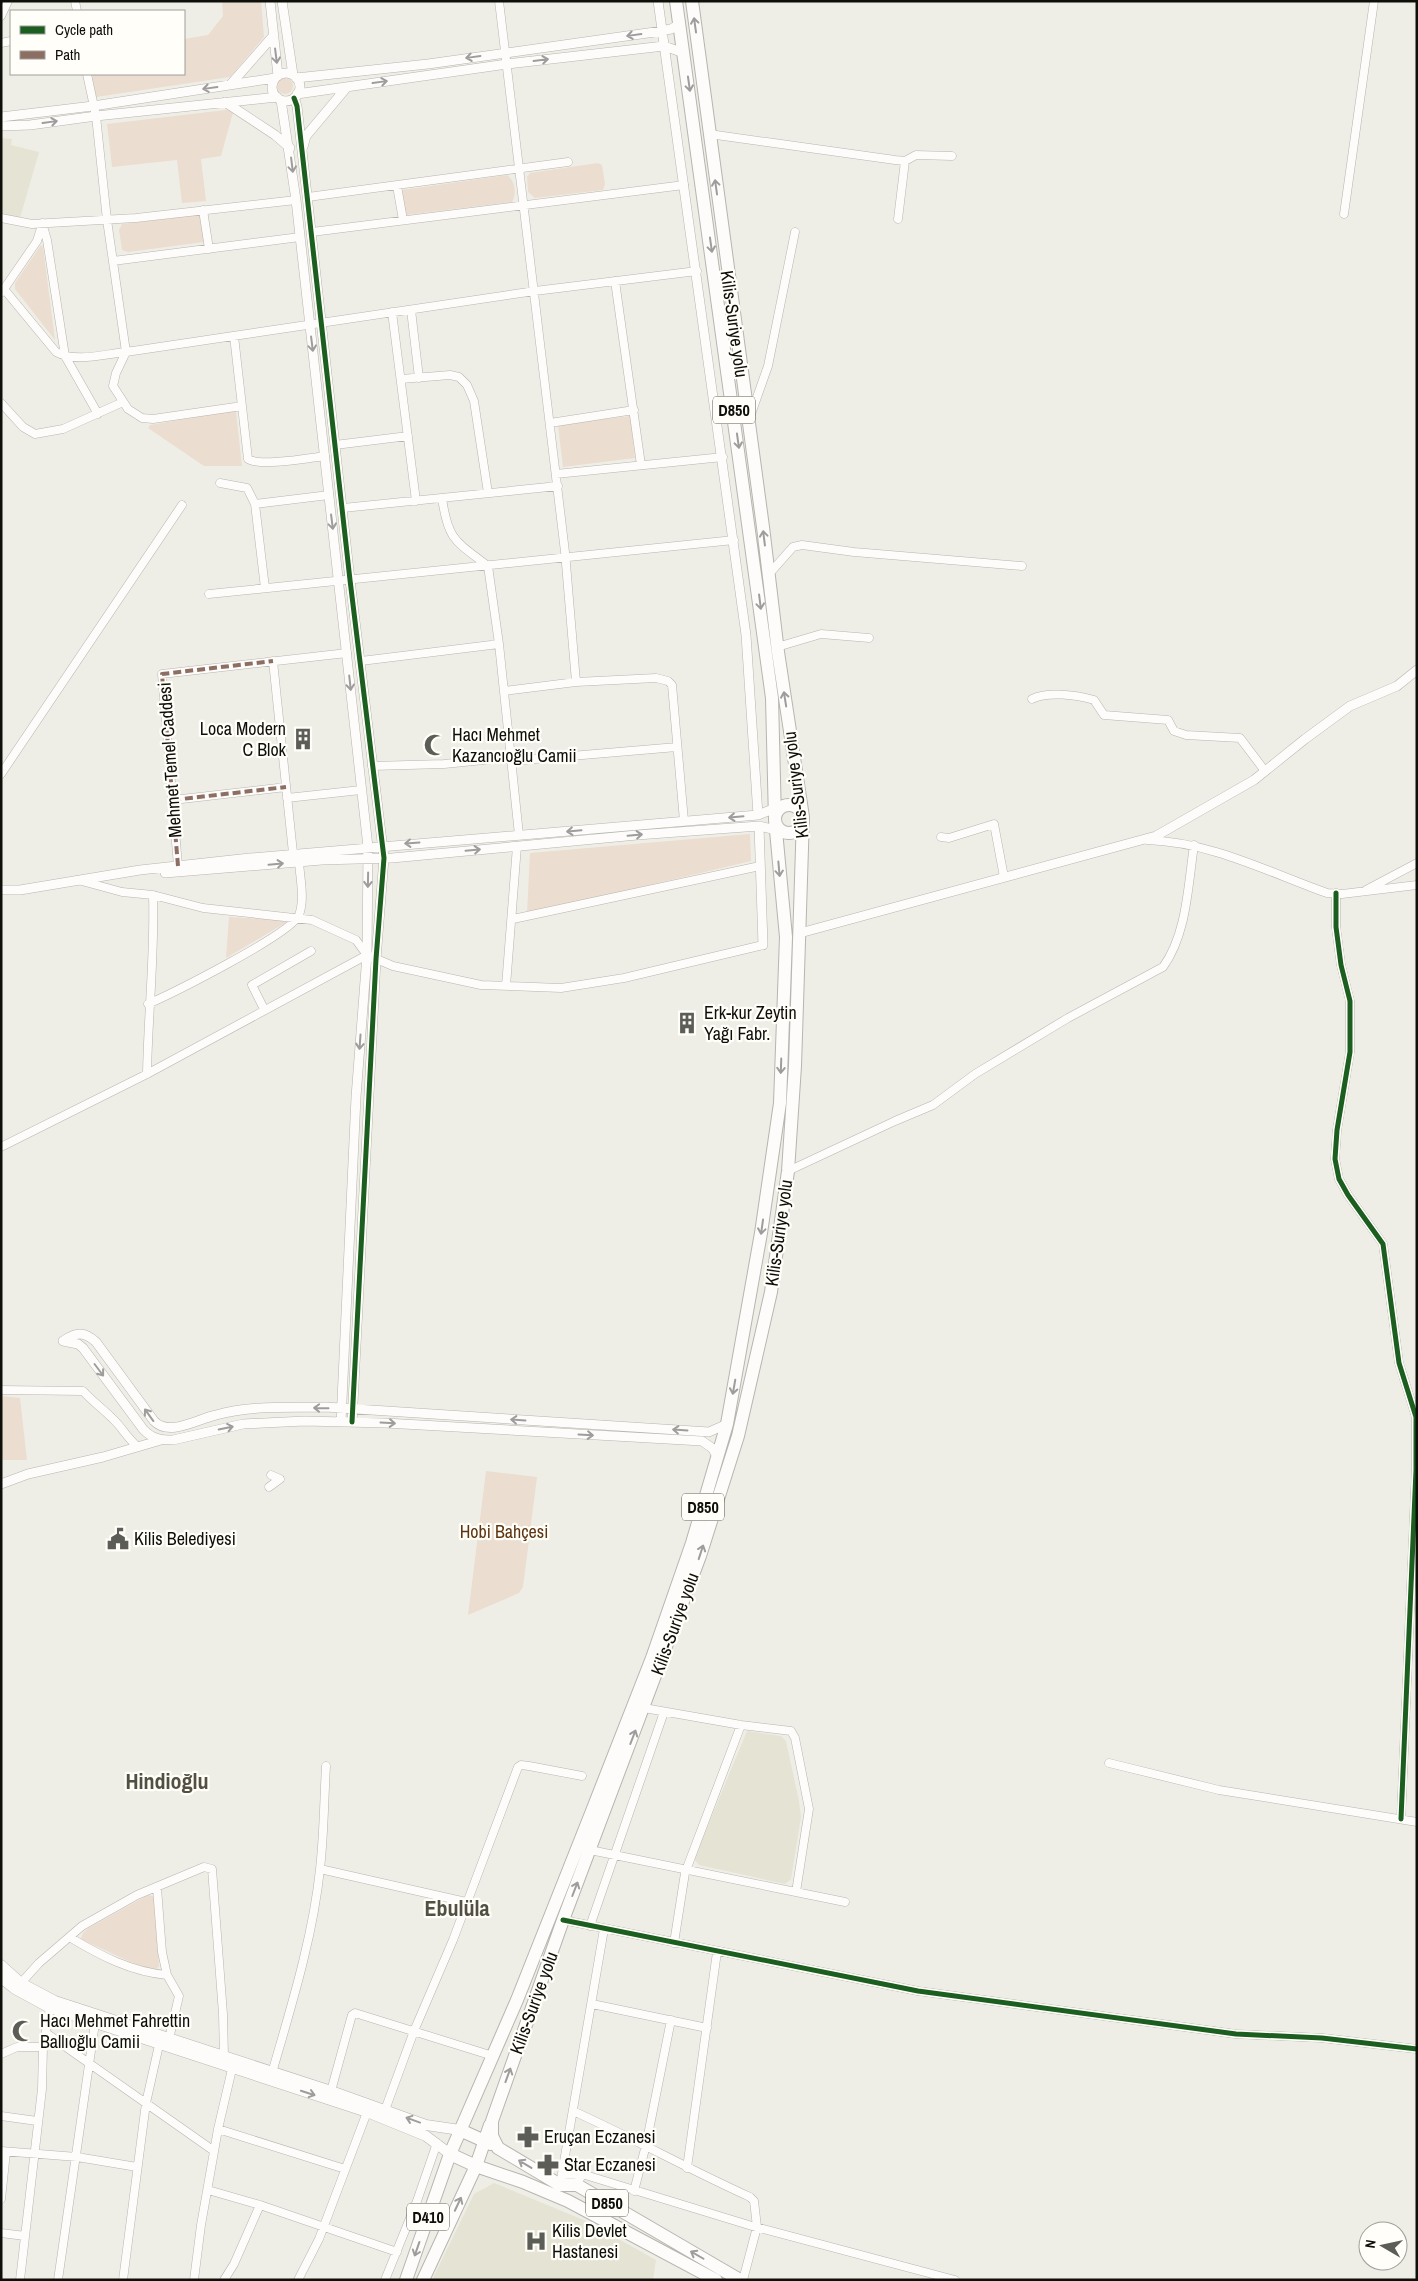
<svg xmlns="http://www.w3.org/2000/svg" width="1418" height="2281" viewBox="0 0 1418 2281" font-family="'Archivo Narrow',sans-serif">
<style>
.built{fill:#e5e3d4}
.green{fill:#ebddd0}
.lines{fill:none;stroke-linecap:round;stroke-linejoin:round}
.minor-casing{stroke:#b6b5af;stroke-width:9}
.tertiary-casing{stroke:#b6b5af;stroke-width:10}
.secondary-casing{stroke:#b6b5af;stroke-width:11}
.trunk-casing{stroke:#b6b5af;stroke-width:14}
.minor{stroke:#fdfcfb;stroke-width:8}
.tertiary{stroke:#fdfcfb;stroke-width:9}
.secondary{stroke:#fdfcfb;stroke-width:10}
.trunk{stroke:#fdfcfb;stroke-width:12}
.quiet{stroke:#8d6e63;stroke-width:4;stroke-dasharray:8 4;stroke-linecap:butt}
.cycleway-casing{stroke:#fffef8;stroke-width:8}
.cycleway{stroke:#1b5e20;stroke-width:5}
.oneway{stroke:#9e9d9b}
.labels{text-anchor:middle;stroke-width:4.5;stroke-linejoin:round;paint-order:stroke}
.shield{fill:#fffef8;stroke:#575751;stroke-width:1}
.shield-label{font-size:16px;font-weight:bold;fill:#0f0f0a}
.street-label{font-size:18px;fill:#0f0f0a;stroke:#fffef8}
.poi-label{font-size:18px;fill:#0f0f0a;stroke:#fffef8;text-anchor:start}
.park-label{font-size:18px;fill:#5e3411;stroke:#fffef8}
.district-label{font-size:22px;font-weight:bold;fill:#515043;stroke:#fffef8}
</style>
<rect width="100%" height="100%" fill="#efeee6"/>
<path class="built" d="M 1,138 L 12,139 L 11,145 L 39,152 L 20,218 L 1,214 Z
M 747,1731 L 781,1736 L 786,1741 L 799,1801 L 801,1817 L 791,1879 L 785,1884 L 699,1865 L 694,1859 Z
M 494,2183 L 586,2221 L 656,2260 L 653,2280 L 432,2280 L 474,2194 Z"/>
<path class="green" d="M 222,1 L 261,1 L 264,37 L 230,77 L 96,97 L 92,74 L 184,74 L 184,39 L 208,35 L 223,16 Z
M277 86a8 8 0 1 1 16 0a8 8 0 1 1-16 0Z
M 234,109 L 221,156 L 201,159 L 206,201 L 182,203 L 177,160 L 112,167 L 107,124 Z
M 598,163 L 602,165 L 605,184 L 603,190 L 535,198 L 528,192 L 527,177 L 530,173 Z
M 507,175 C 515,180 517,194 512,202 L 406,215 L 402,190 Z
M 200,215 L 204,242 L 128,252 L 122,250 L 119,230 L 122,224 Z
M 41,245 L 43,247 L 55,340 L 15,289 L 15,283 Z
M 232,411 L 236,412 L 242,466 L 204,466 L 148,428 L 150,425 Z
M 630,416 L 635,458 L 563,467 L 558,425 Z
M 750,834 L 751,861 L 527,914 L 530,853 Z
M 229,917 L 284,920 L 285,923 L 226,958 Z
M 1,1396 L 20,1398 L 27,1460 L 1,1460 Z
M 486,1471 L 537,1477 L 523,1587 L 519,1593 L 468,1615 Z
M 148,1895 L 153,1896 L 154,1899 L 159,1966 L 156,1970 L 137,1965 L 81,1939 L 83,1933 L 87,1929 Z"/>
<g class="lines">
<g class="minor-casing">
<path id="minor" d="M 75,1 L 77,11
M 499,1 L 565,552 L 576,682
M 1,16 L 8,1
M 1,43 L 11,41
M 87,74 L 96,116 L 107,220 L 126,352 L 116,373 L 113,386 L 128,409 L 142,418 L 153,419 L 242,406
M 709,134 L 895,160 L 905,161 L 916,155 L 952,156
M 397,186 L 403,220
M 308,197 L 568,162
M 203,210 L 209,249
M 1344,214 L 1374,1
M 1,218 L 32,224 L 136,218 L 296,200
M 898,219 L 905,161
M 42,223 L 47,240 L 65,356 L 98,414
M 312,232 L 684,185
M 113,261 L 300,237
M 615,281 L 641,465
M 4,289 L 56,352 C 76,363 104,354 126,352 L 535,291 L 697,271
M 2,292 L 37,241 L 42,225
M 411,310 L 419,378
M 392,312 L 416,501
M 234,336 L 248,459 C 260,467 309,458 325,456
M 401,379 L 450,375 L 459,377 L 467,385 L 474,401 L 488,493
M 1,403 L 23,427 L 35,434 L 63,429 L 123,402
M 750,417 L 768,366 L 795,232
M 550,423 L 634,410
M 335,445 L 408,436
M 556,474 L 723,457
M 220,483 L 247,488 L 255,504 L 265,588
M 442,498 C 448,540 455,541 488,566 L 499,644 L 519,835
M 255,504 L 329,495
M 343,508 L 558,486
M 769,574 L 793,547 L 802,545 L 854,552 L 1022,566
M 209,594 L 734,540
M 777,647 L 821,634 L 869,638
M 273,661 L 293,853
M 361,661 L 499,644
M 504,691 L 576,682 L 656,678 L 668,681 L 672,685 L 684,821
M 1032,699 C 1048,691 1077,695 1094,700 L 1104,715 L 1168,720 L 1174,731 L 1186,735 L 1240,738 L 1265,771
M 372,766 L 444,764 L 504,758 L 512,761 L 677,747
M 1,774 L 182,505
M 287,798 L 361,790
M 173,800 L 286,787
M 941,837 L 949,838 L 994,824 L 1004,877
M 1147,840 C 1211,842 1268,872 1327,893 L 1342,894 L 1417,885
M 178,866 L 162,674 L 347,653
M 78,880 L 122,892 L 153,895 L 203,908 L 312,920 L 356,940 L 367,955 L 393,966 L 481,985 L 561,988 L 624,978 L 763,945
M 1366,890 L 1417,863
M 1336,893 L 1336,927 L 1341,965 L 1350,1001 L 1350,1052 L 1337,1130 L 1335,1159 L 1339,1179 L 1348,1195 L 1383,1244 L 1399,1363 L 1416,1417 L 1416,1470 L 1401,1819
M 513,919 L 760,866
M 506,986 L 517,846
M 148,1004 C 173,993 291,934 299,915 C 305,899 300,878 299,862
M 264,1009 L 252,985 L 311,951
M 147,1074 C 148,1014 155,954 153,895
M 1,1147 L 147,1074 L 367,955
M 788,1171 L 895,1121 L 933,1105 L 975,1074 L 1068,1018 L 1163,967 C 1187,934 1188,885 1194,845
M 1,1390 L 83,1391 C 92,1401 102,1408 112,1418 C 122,1427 127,1438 138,1447
M 269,1487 L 280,1479 L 271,1475
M 644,1708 L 741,1725 L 791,1731 L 795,1738 L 809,1809 L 796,1892
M 1109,1763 L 1219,1790 L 1417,1822
M 590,1850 L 845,1902
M 320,1869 L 466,1902
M 157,1888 L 162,1952 L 167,1975 L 179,1996 L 169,2039
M 563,1920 L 918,1991 L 1236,2034 L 1322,2038 L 1417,2049
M 590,1926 L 664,1712
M 71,1938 C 101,1956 132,1972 167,1975
M 674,1943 L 685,1873 L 741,1725
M 21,1983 L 39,1963 L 82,1926 L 137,1895 L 204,1867 L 212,1869 L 223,2014 L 224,2057
M 592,2004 L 707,2028
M 46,2033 L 214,2151
M 1,2054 L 17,2047 L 43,2047
M 272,2073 C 291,2007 313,1937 320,1869 C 324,1834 324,1800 326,1766
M 331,2091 L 350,2022 L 352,2015 L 355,2013 L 493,2056
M 385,2110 L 414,2031 L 453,1940 L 518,1767 L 521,1765 L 529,1766 L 582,1776
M 573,2111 C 633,2138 690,2170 750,2197 L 754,2201 L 757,2227 L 743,2280
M 1,2116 L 37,2121
M 218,2129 L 345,2169
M 1,2151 L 77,2157 L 137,2167
M 687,2168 L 717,1952
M 563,2175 L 582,2174
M 560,2185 L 604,1929
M 577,2185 L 582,2174 L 752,2226 L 955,2280
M 208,2190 L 260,2205 L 397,2252
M 634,2191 L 646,2145 L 671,2020
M 1,2199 L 6,2152
M 1,2233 L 25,2236
M 20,2280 L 42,2089 L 43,2047 L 50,2008
M 58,2280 L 95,2023
M 123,2280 L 146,2103 L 159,2045
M 194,2280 L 201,2225 L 218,2129 L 232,2069
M 224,2280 L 234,2264 L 260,2205
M 298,2280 L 319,2239 L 369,2107
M 385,2280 L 417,2201 L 437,2143"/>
</g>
<g class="tertiary-casing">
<path id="tertiary" d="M 270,1 L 278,76
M 282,1 L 293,75
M 658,1 L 746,635 L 758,815
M272 87a14 14 0 1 1 28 0a14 14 0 1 1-28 0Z
M 296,78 L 428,64 L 662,31 L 671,29 L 680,24
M 230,85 L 274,35
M 297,94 L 507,64 L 664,46 L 684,53
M 294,98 L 297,106 L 350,580 L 384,858 L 376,959 L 352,1422
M 281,100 L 296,200 L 368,847 L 367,955 L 356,1097 L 341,1422
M 225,102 L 275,135 L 290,148
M 1,117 L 93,106 L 275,78
M 1,126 L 30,125 L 96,116 L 277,97
M 303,147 L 306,136 L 347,87
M 759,826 L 763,945
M 165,873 L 322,860 L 392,858 L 637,835 L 759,826 L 780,831
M 1,890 L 20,890 L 140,870 L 250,858 L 758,815 L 783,805
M 800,933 L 1156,836 L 1254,780 L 1305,739 L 1350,706 L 1397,686 L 1417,670
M 63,1341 C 76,1332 84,1331 96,1342 L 154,1421 C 169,1437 198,1419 216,1415 C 251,1405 289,1408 325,1407 L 709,1432 L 727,1424
M 63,1341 L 78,1344 L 83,1348 L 143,1429 C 152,1439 161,1440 173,1440 L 243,1424 L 305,1421 L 385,1423 L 702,1441 L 712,1448 L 718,1457
M 1,1484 L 28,1474 L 103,1457 L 161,1440"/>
</g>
<g class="secondary-casing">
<path id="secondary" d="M 1,1965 L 21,1983 L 55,2001 L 331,2091 L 426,2125 L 460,2130
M 1,1978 L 15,1989 L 50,2008 L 367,2112 L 426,2136 L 450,2154"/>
</g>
<g class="trunk-casing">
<path id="trunk" d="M 692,1 L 763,527 L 778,652 L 803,817 L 795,1066 L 788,1171 L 771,1292 L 738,1436 L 700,1556 L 563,1920 L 492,2121 L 492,2136 L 498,2148 L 560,2185 L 577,2185 L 740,2280
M775 819a14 14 0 1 1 28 0a14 14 0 1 1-28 0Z
M 460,2130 L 491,2144
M 450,2154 L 476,2166 L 523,2182 L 568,2201 L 716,2280
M 406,2280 L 450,2154 L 517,2000 L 592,1811 L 652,1658 L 692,1543 L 727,1424 L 761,1233 L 780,1103 L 786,937 L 775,820 L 772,698 L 676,1
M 423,2280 L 476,2166 L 490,2125"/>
</g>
<use href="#minor" class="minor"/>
<use href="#tertiary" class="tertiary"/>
<use href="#secondary" class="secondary"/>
<use href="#trunk" class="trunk"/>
<path class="quiet" d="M 173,800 L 286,787
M 178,866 L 162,674 L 273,661"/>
<g class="cycleway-casing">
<path id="cycleway" d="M 294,98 L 297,106 L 350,580 L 384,858 L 376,959 L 352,1422
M 1336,893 L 1336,927 L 1341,965 L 1350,1001 L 1350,1052 L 1337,1130 L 1335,1159 L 1339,1179 L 1348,1195 L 1383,1244 L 1399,1363 L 1416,1417 L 1416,1470 L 1401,1819
M 563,1920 L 918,1991 L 1236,2034 L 1322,2038 L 1417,2049"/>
</g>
<use href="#cycleway" class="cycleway"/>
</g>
<defs><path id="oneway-shaft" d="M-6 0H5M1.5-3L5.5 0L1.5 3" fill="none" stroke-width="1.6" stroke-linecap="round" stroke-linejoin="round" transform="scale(1.25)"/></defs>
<g class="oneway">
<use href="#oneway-shaft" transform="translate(695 25) rotate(-98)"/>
<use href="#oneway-shaft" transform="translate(634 35) rotate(172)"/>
<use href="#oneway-shaft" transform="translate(276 56) rotate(83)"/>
<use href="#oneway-shaft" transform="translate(473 57) rotate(172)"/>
<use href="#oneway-shaft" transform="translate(541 60) rotate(-7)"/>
<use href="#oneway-shaft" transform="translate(380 82) rotate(-8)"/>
<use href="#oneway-shaft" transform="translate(689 84) rotate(82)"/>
<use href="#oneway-shaft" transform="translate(210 88) rotate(172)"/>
<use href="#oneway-shaft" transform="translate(50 122) rotate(-8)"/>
<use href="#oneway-shaft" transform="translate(292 165) rotate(83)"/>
<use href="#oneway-shaft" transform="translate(716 187) rotate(-98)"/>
<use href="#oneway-shaft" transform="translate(711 245) rotate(82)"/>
<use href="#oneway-shaft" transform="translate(312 344) rotate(83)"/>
<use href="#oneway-shaft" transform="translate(738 441) rotate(82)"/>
<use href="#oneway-shaft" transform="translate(332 522) rotate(83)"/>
<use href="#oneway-shaft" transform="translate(764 538) rotate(-97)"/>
<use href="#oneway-shaft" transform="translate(760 602) rotate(83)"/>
<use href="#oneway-shaft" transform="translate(350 683) rotate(84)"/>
<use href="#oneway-shaft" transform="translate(785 699) rotate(-99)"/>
<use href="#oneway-shaft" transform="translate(736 817) rotate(175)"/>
<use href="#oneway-shaft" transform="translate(574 831) rotate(175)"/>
<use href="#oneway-shaft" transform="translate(635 835) rotate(-5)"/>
<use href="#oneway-shaft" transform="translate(412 843) rotate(176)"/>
<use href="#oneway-shaft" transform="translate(473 850) rotate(-5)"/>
<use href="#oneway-shaft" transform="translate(276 864) rotate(-5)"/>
<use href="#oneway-shaft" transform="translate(779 869) rotate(85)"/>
<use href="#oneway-shaft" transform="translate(368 880) rotate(91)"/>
<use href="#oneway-shaft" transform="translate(360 1042) rotate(94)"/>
<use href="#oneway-shaft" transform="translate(781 1066) rotate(92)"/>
<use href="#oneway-shaft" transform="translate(762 1227) rotate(98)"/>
<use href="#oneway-shaft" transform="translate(99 1370) rotate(53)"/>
<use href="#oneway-shaft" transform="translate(734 1387) rotate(100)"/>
<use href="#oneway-shaft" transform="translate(321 1408) rotate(-179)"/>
<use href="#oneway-shaft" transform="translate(149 1415) rotate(-126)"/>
<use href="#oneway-shaft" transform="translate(518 1420) rotate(-176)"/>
<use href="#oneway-shaft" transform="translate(388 1423) rotate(3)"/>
<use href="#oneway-shaft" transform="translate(226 1428) rotate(-12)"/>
<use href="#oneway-shaft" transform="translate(680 1430) rotate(-176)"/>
<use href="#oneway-shaft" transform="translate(586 1435) rotate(3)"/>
<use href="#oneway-shaft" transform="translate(701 1552) rotate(-72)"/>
<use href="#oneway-shaft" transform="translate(633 1737) rotate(-69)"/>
<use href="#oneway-shaft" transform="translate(575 1889) rotate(-69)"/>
<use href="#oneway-shaft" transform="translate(508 2075) rotate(-70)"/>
<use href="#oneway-shaft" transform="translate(308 2093) rotate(18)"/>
<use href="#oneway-shaft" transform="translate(413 2120) rotate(-160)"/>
<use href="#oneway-shaft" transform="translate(525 2164) rotate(-149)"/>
<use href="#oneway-shaft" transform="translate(458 2204) rotate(-65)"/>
<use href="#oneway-shaft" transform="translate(417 2249) rotate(109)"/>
<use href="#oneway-shaft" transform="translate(697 2255) rotate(-150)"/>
</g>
<defs>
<g id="building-bare" transform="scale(1.725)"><path d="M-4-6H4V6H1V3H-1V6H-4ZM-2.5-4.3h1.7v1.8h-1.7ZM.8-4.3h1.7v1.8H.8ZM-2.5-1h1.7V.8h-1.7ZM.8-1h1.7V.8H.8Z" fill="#5d5d57" stroke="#fffef8" stroke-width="2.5" paint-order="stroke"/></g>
<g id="mosque-bare" transform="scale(1.725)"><path d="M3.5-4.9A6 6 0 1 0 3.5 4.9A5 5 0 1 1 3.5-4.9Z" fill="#5d5d57" stroke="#fffef8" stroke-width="2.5" paint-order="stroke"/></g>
<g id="civic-bare" transform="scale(1.725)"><path d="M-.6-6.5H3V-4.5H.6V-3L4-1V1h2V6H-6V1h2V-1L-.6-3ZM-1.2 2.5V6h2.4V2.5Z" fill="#5d5d57" stroke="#fffef8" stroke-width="2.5" paint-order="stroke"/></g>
<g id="pharmacy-bare" transform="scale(1.725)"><path d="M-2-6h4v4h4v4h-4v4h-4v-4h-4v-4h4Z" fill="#5d5d57" stroke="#fffef8" stroke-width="2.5" paint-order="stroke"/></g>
<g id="hospital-bare" transform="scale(1.725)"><path d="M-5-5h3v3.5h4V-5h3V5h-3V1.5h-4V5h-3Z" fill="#5d5d57" stroke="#fffef8" stroke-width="2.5" paint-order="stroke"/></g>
</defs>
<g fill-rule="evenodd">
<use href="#building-bare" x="303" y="739"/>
<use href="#mosque-bare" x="435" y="745"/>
<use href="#building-bare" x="687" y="1023"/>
<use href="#civic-bare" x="118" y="1539"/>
<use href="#mosque-bare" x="23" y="2031"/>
<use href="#pharmacy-bare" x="528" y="2137"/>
<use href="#pharmacy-bare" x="548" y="2165"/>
<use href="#hospital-bare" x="536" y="2241"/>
</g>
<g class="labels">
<g class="shield">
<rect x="713" y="396.5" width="42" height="27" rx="4"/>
<rect x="682" y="1493.5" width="42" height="27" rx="4"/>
<rect x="586" y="2189.5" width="42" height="27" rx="4"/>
<rect x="407" y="2203.5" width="42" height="27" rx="4"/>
</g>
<g class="shield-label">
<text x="734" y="416">D850</text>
<text x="703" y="1513">D850</text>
<text x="607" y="2209">D850</text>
<text x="428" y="2223">D410</text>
</g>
<g class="street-label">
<text transform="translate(734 324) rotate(82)" y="6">Kilis-Suriye yolu</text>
<text transform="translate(170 760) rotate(-94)" y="6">Mehmet Temel Caddesi</text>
<text transform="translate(796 785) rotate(-97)" y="6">Kilis-Suriye yolu</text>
<text transform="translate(779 1233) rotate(-82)" y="6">Kilis-Suriye yolu</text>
<text transform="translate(675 1624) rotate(-70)" y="6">Kilis-Suriye yolu</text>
<text transform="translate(534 2003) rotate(-70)" y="6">Kilis-Suriye yolu</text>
</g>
<g class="poi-label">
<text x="286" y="735" text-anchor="end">Loca Modern<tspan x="286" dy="21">C Blok</tspan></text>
<text x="452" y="741">Hacı Mehmet<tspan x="452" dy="21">Kazancıoğlu Camii</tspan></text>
<text x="704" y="1019">Erk-kur Zeytin<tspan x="704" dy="21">Yağı Fabr.</tspan></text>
<text x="134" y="1545">Kilis Belediyesi</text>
<text x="40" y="2027">Hacı Mehmet Fahrettin<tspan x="40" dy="21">Ballıoğlu Camii</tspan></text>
<text x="544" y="2143">Eruçan Eczanesi</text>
<text x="564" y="2171">Star Eczanesi</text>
<text x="552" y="2237">Kilis Devlet<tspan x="552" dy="21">Hastanesi</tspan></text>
</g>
<g class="park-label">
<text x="504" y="1538">Hobi Bahçesi</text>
</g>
<g class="district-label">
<text x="167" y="1789">Hindioğlu</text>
<text x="457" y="1916">Ebulüla</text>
</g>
</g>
<rect width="1418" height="2281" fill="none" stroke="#0f0f0a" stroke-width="5"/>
<rect x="10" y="10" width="175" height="65" fill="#fffef8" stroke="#9f9e99"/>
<rect x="20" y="26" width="25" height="8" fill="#1b5e20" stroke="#9f9e99"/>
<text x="55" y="35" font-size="15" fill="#0f0f0a">Cycle path</text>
<rect x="20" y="51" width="25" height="8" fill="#8d6e63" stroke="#9f9e99"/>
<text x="55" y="60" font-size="15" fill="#0f0f0a">Path</text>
<g transform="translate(1383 2246) rotate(279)"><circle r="24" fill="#fffef8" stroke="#9f9e99"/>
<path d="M0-4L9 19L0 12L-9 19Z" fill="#5d5d57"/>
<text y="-8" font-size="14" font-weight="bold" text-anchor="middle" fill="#0f0f0a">N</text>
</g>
</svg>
